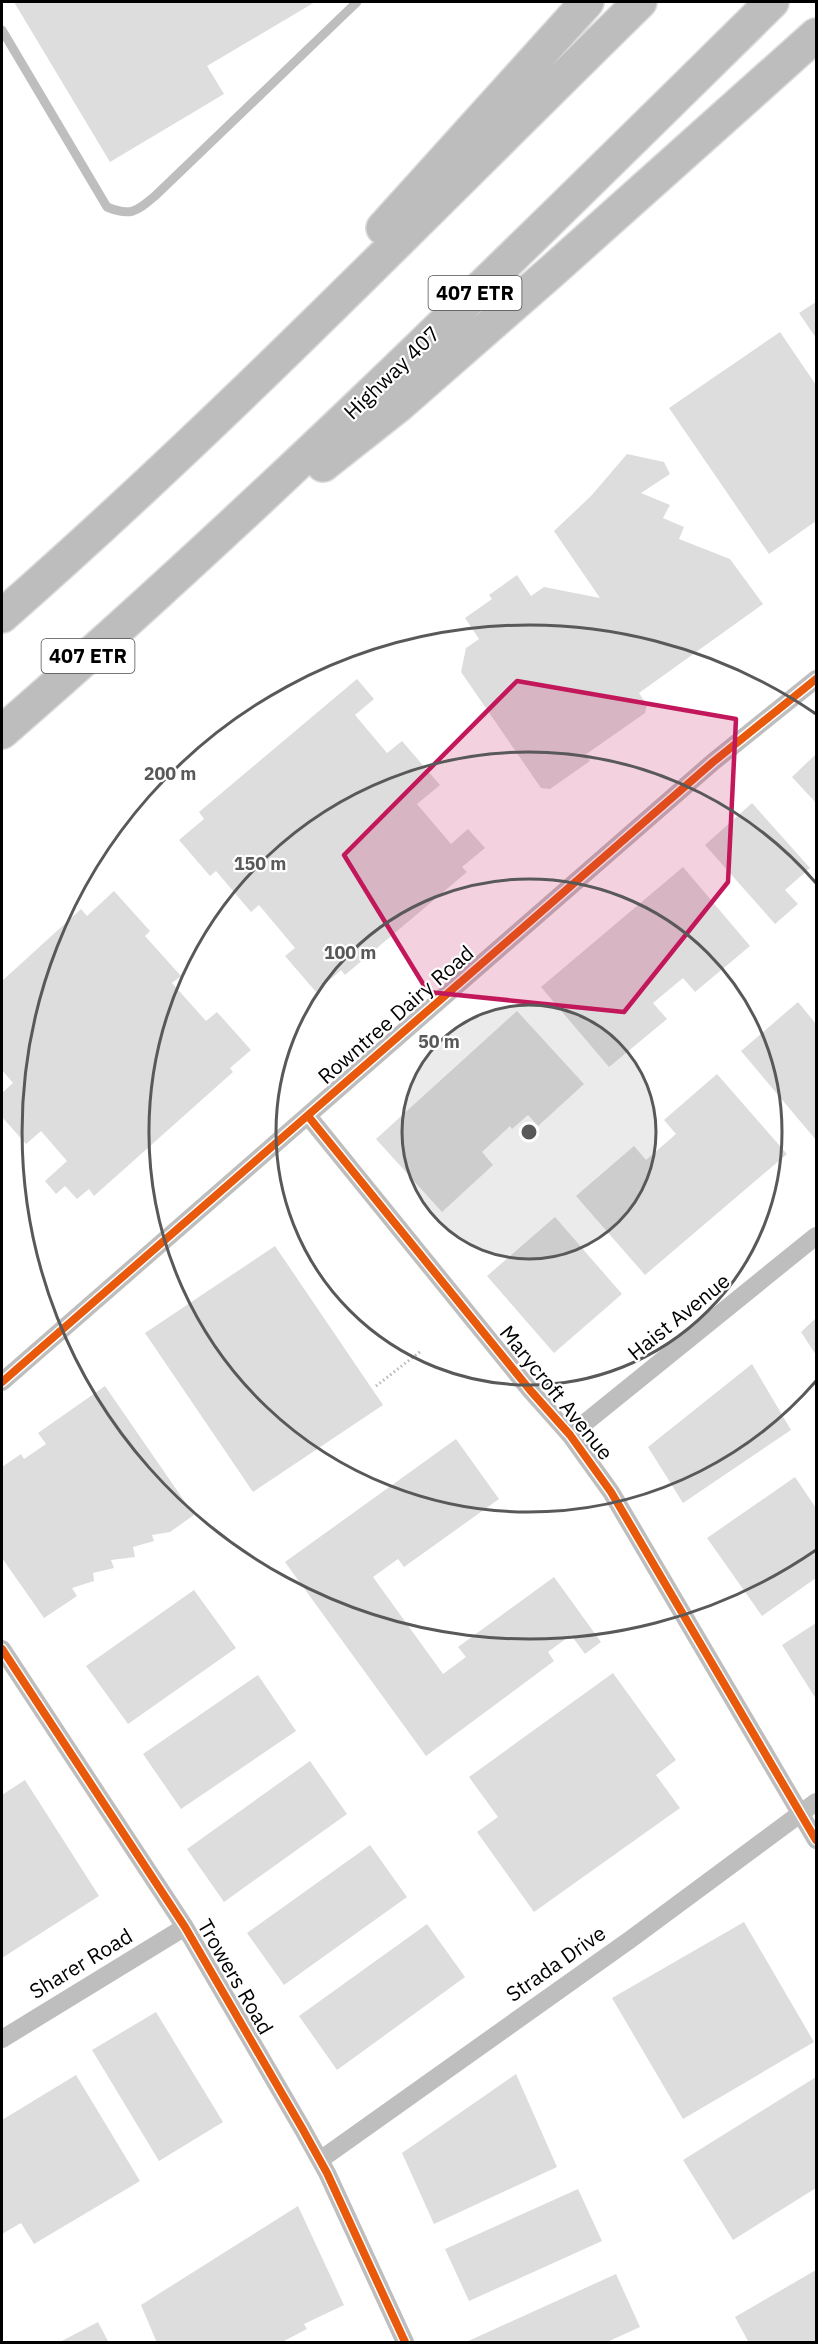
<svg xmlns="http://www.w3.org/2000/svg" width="818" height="2344" viewBox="0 0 818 2344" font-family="'IBM Plex Sans',sans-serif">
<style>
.building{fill:#ddd}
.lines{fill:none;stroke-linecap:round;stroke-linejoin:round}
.highway-casing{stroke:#dbdbdb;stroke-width:36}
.path{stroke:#b8b8b8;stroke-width:3;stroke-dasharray:1.5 3;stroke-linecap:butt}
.lane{stroke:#bebebe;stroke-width:9}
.street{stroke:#bebebe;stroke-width:18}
.highway{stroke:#bdbdbd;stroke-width:33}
.cycleway-casing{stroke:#fff;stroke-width:11}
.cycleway{stroke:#e8590c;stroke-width:8}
.marked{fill:#c2185b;fill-opacity:0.2;stroke:#c2185b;stroke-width:4.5;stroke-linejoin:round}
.ring{fill:none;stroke:#595959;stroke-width:3}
.labels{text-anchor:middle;stroke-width:4.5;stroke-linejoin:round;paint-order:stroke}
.shield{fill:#fff;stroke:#4c4c4c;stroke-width:1.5}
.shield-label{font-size:20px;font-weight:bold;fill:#000}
.street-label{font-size:21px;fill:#000;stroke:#fff}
.centre{fill:#595959;stroke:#fff;stroke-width:3}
.ring-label{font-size:18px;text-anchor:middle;font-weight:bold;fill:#595959;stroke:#fff;stroke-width:4.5;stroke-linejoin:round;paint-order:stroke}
</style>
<rect width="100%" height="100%" fill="#fff"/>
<path class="building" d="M 14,2 L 315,2 L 207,66 L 224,94 L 110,162 Z
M 816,302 L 816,338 L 799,313 Z
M 780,332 L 816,385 L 816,521 L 769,554 L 669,408 Z
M 627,454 L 664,462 L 670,474 L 641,493 L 670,505 L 663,518 L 684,527 L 679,539 L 730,559 L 763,604 L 639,693 L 647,705 L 645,713 L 585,755 L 590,761 L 550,789 L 541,788 L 461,672 L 466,648 L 479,639 L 465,618 L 492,599 L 489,595 L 517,575 L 531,596 L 544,587 L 600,598 L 554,531 L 591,496 Z
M 357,679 L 374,699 L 355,715 L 387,753 L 402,741 L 440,785 L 417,804 L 451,844 L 468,829 L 485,848 L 462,867 L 467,872 L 345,975 L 341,970 L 316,992 L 285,956 L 295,948 L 259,905 L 251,912 L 216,871 L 210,876 L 179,840 L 204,819 L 199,812 Z
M 816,754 L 816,803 L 792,777 Z
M 752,803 L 810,868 L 785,890 L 798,904 L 775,924 L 705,845 Z
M 683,867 L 750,946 L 695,992 L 683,978 L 653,1003 L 667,1019 L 609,1067 L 541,987 Z
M 114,891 L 150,931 L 145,936 L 181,976 L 172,983 L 206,1021 L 217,1012 L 251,1050 L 230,1068 L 233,1072 L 94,1196 L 89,1189 L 77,1199 L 65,1186 L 56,1194 L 45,1181 L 67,1161 L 41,1131 L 26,1144 L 2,1117 L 2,1093 L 13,1083 L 2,1070 L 2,981 L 81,909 L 87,916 Z
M 798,1002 L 816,1024 L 816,1140 L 741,1051 Z
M 517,1011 L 584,1084 L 538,1126 L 528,1115 L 512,1129 L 510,1126 L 482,1152 L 493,1165 L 442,1212 L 376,1139 Z
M 717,1074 L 787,1154 L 645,1275 L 576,1196 L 634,1146 L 646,1160 L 676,1134 L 664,1120 Z
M 555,1217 L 622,1294 L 554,1353 L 487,1276 Z
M 275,1246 L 383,1405 L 253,1492 L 145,1333 Z
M 816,1318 L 816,1355 L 801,1332 Z
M 752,1364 L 791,1430 L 683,1503 L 648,1447 Z
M 105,1386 L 194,1515 L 170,1532 L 152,1535 L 154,1541 L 133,1547 L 135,1557 L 111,1560 L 114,1568 L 93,1573 L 94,1581 L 72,1588 L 77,1596 L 44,1618 L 2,1558 L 2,1467 L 21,1454 L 24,1459 L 46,1444 L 38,1433 Z
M 456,1439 L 499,1499 L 404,1567 L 398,1559 L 373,1577 L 443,1674 L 466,1657 L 458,1647 L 554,1577 L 601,1642 L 585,1654 L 571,1635 L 548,1652 L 554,1661 L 426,1756 L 285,1562 Z
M 795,1477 L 816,1508 L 816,1578 L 762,1616 L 707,1538 Z
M 194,1590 L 236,1648 L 128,1724 L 86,1666 Z
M 816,1623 L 816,1699 L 782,1645 Z
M 613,1673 L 676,1760 L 656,1775 L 680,1808 L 534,1912 L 477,1832 L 498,1817 L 469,1777 Z
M 258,1675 L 296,1731 L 181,1809 L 143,1754 Z
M 310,1761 L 347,1814 L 224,1902 L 187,1849 Z
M 25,1780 L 99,1896 L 2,1958 L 2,1795 Z
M 370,1845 L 407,1897 L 284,1985 L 247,1933 Z
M 744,1922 L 814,2042 L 683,2119 L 612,1998 Z
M 427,1924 L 465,1977 L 337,2070 L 299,2016 Z
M 156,2012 L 223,2122 L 159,2161 L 92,2050 Z
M 516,2074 L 557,2167 L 434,2224 L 402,2153 Z
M 76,2075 L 140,2181 L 34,2244 L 21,2223 L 2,2234 L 2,2120 Z
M 816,2077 L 816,2188 L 733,2240 L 683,2160 Z
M 578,2189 L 602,2241 L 469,2301 L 445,2249 Z
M 298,2206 L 344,2305 L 304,2324 L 307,2329 L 280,2343 L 157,2343 L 141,2305 Z
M 816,2270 L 816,2343 L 749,2343 L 735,2317 Z
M 616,2274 L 640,2327 L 605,2343 L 464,2343 Z
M 98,2322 L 109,2343 L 58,2343 Z"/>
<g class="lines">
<g class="highway-casing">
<path id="highway" d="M 383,228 L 587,2
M 323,465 L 399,405 L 551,272 L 816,35
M 2,616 C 224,421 429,209 640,2
M 2,732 C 269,500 520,250 772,2"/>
</g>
<path class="path" d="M 376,1386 L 421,1351"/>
<path class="lane" d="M 2,30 L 107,207 C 131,217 137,211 155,196 L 357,2"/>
<path class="street" d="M 308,1116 L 530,1390 L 570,1435 L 611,1492 L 816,1840
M 2,1382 L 713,762 L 816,679
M 570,1435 L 816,1236
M 2,1649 L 185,1927 L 302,2128 L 327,2173 L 405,2342
M 2,2039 L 185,1927
M 320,2160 L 631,1939 L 816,1802"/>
<use href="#highway" class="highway"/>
<g class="cycleway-casing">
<path id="cycleway" d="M 308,1116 L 530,1390 L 570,1435 L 611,1492 L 816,1840
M 2,1382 L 713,762 L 816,679
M 2,1649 L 185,1927 L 302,2128 L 327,2173 L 405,2342"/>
</g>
<use href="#cycleway" class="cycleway"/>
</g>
<path class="marked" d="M 517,681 L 736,719 L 728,882 L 624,1012 L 428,992 L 344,855 Z"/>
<circle cx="529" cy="1132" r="127" fill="#595959" fill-opacity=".12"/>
<g class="ring">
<circle cx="529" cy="1132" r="127"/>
<circle cx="529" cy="1132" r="253"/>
<path d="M816 1381A380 380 0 1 1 816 883"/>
<path d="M816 1550A507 507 0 1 1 816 714"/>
</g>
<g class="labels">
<g class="shield">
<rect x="428.5" y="276" width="93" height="34" rx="4.5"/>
<rect x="41.5" y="639" width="93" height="34" rx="4.5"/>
</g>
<g class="shield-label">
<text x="475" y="300">407 ETR</text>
<text x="88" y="663">407 ETR</text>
</g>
<g class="street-label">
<text transform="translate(392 373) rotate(-44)" y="7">Highway 407</text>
<text transform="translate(396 1015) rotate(-41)" y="7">Rowntree Dairy Road</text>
<text transform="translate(679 1317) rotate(-39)" y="7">Haist Avenue</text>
<text transform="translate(556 1393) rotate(51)" y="7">Marycroft Avenue</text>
<text transform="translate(81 1964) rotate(-31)" y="7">Sharer Road</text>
<text transform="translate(556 1964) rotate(-35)" y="7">Strada Drive</text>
<text transform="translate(235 1977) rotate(60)" y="7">Trowers Road</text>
</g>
</g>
<circle cx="529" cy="1132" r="9" class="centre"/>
<g class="ring-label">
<text x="170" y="780">200 m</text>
<text x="260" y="870">150 m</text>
<text x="350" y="959">100 m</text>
<text x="439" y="1048">50 m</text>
</g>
<rect width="818" height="2344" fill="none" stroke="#000000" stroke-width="6"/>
</svg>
